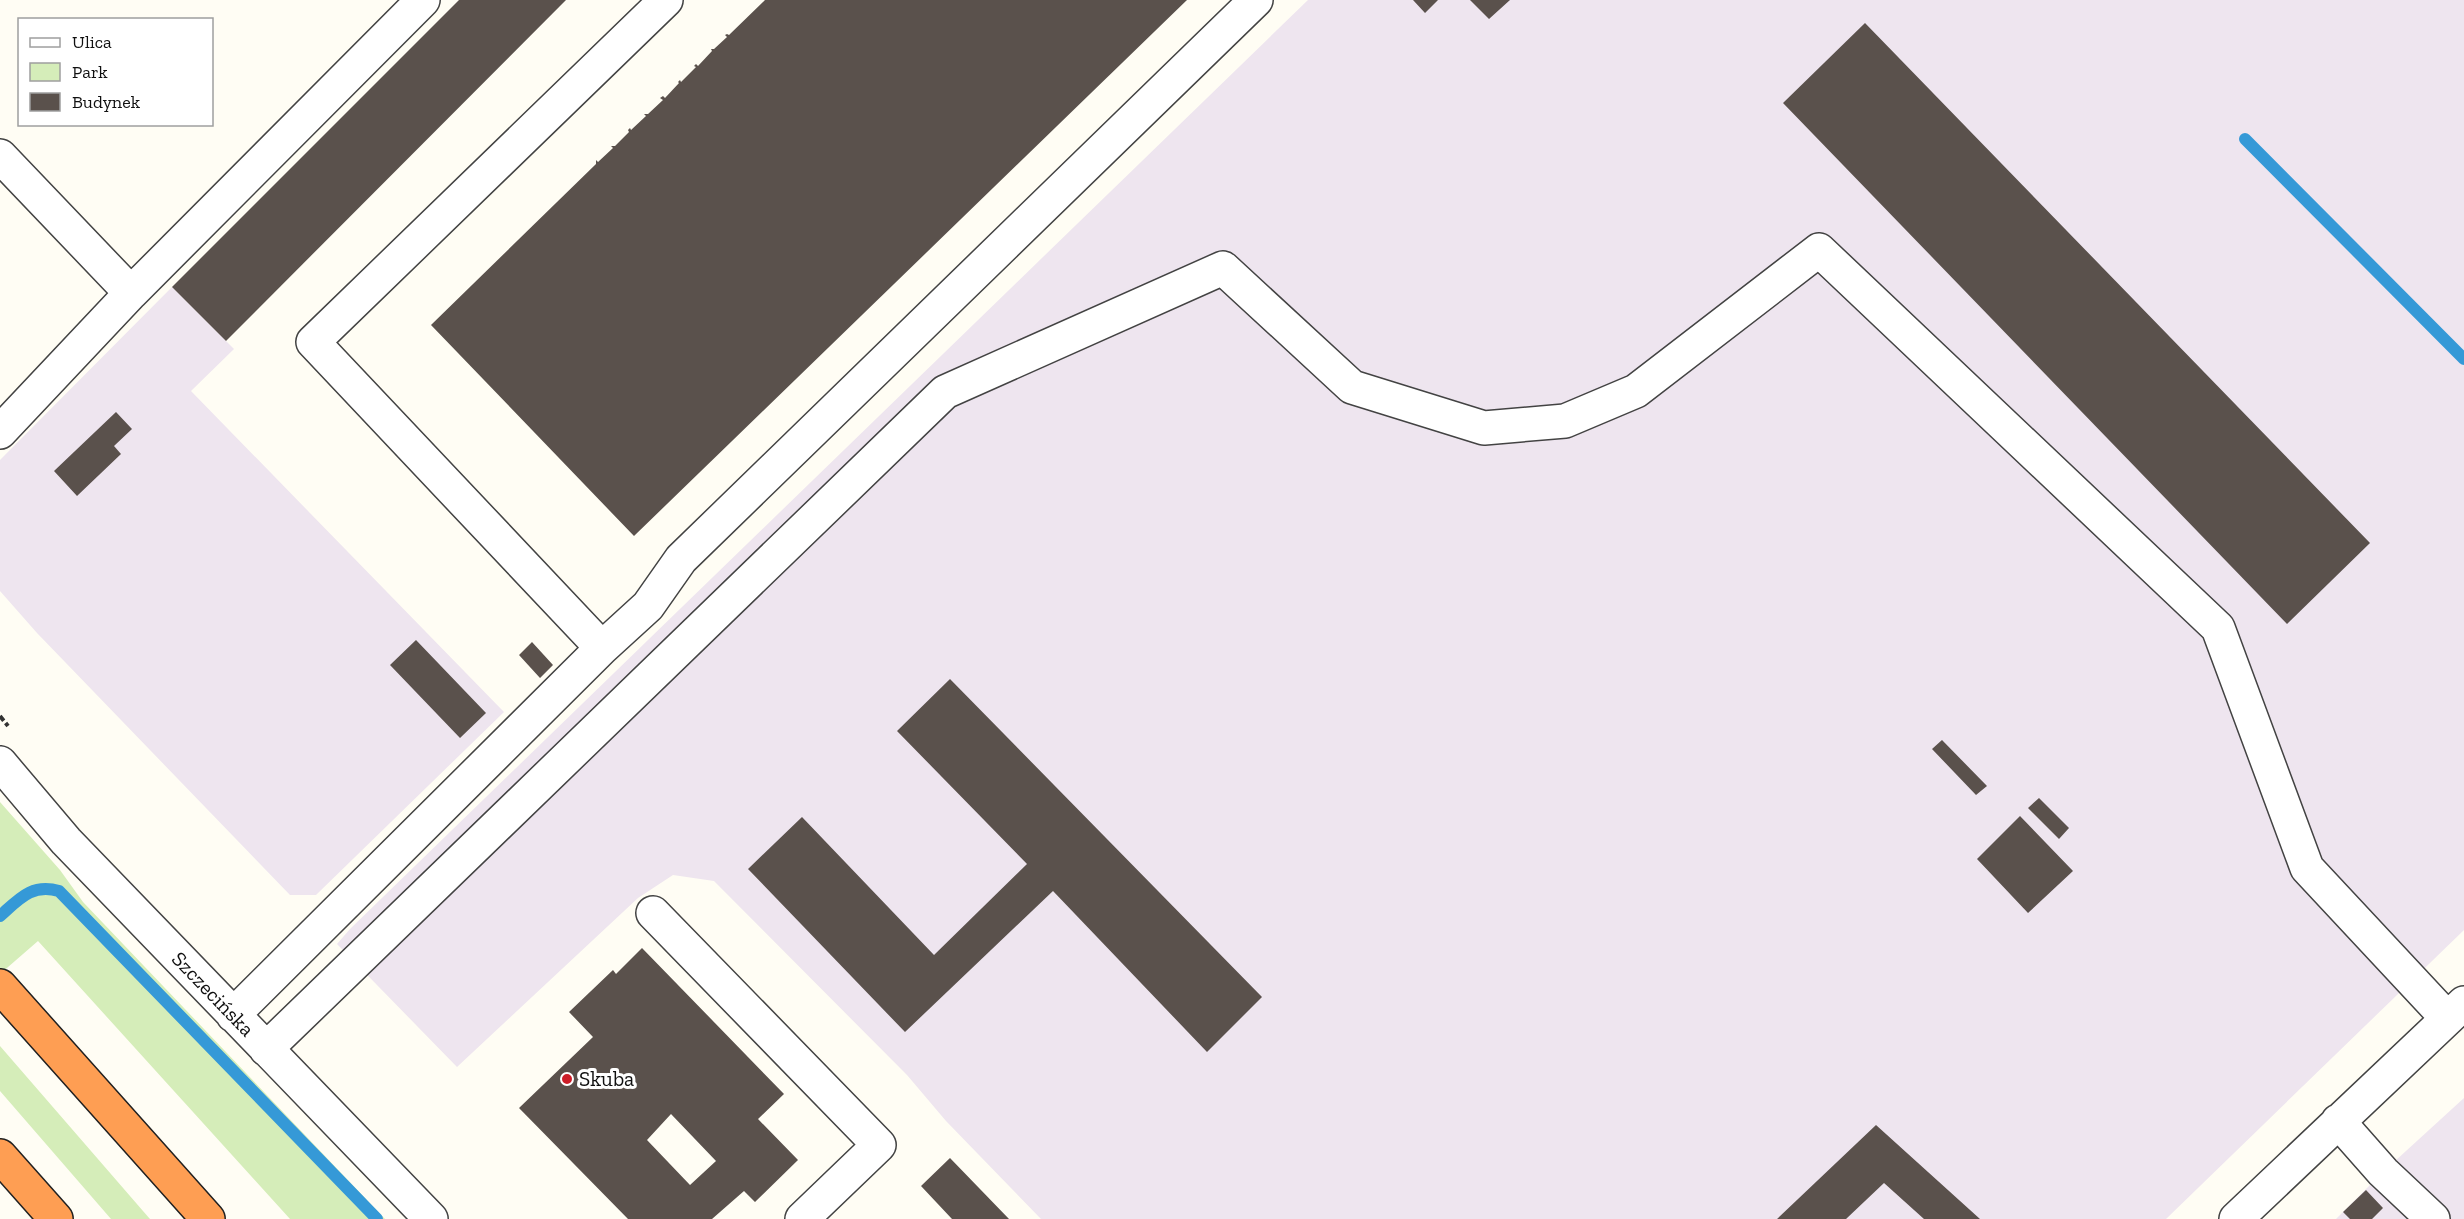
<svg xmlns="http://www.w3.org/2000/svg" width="2464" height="1219" viewBox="0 0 2464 1219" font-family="'Zilla Slab',serif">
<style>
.industrial{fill:#eee5ef}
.green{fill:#d5edb9}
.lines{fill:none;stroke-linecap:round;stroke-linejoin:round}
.stream{stroke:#3599d7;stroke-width:12}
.building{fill:#5a514c;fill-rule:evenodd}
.minor-casing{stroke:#434343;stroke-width:36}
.highway-casing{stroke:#212121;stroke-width:36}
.path{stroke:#323232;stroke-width:4;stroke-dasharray:6 3;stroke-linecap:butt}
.minor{stroke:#fff;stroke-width:33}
.highway{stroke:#fe9e53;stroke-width:33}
.poi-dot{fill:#cc1d28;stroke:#fff;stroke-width:2}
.labels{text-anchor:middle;stroke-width:6;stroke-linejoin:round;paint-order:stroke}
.street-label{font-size:21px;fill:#101010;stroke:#fff}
.poi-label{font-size:21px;fill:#101010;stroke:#fff;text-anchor:start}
</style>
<rect width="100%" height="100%" fill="#fffdf4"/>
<path class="industrial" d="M 1308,0 L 2464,0 L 2464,930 L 2166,1219 L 1041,1219 L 946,1121 L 907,1075 L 714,881 L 673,875 L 638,898 L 457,1067 L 337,944 L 350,929 Z
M 172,287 L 234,349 L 191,391 L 504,712 L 316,895 L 290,895 L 37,633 L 0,591 L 0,460 Z
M 2464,1098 L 2464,1219 L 2336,1219 L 2383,1172 Z"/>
<path class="green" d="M 0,802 L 60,870 L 83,902 L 385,1219 L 290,1219 L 38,941 L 0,974 Z
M 0,1046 L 143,1211 L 150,1219 L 111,1219 L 0,1091 Z"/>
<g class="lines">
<path class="stream" d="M 2245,139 L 2464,359
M 0,916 C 19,899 32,883 59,891 L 377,1219"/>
</g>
<path class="building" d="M 459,0 L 566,0 L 226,341 L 172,287 Z
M 765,0 L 1187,0 L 634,536 L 431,325 L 596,164 L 596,160 L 598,162 L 613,148 L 611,146 L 615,146 L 629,132 L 628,130 L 630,128 L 631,130 L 646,116 L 644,114 L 648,114 L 663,100 L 660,98 L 663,96 L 665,98 L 679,83 L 678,82 L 680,80 L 681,82 L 696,67 L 694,66 L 696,64 L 698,66 L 712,51 L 711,49 L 714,49 L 727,37 L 725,35 L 727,34 L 729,35 Z
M 1413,0 L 1438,0 L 1425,13 Z
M 1470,0 L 1510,0 L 1489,19 Z
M 1865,23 L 2370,543 L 2287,624 L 1783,103 Z
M 116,412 L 132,429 L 114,446 L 121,454 L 77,496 L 54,471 Z
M 416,640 L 486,713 L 460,738 L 390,665 Z
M 532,642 L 553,665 L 540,678 L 519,655 Z
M 950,679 L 1262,997 L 1207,1052 L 1053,891 L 905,1032 L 748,869 L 802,817 L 934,955 L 1027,864 L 897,731 Z
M 1942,740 L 1987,786 L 1976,795 L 1932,749 Z
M 2039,798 L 2069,828 L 2059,839 L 2028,808 Z
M 2020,816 L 2073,871 L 2028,913 L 1977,859 Z
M 642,948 L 784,1094 L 758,1119 L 798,1160 L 755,1202 L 744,1191 L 712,1219 L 628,1219 L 519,1108 L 593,1037 L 569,1012 L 613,970 L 616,974 ZM 671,1114 L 716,1161 L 690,1185 L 647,1140 Z
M 1876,1125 L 1980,1219 L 1924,1219 L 1884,1183 L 1846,1219 L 1777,1219 Z
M 950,1158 L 1009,1219 L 952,1219 L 921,1186 Z
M 2366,1190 L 2383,1208 L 2372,1219 L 2350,1219 L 2343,1212 Z"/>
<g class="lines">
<g class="minor-casing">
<path id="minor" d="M 0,156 L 131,293
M 0,432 L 131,293 L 423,0
M 602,648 L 313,342 L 666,0
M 0,763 L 66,841 L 431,1219
M 653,913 L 879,1145 L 802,1219
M 233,1015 L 602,648 L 648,606 L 681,559 L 1256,0
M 266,1049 L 945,392 L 1223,268 L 1352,387 L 1484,428 L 1565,421 L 1636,391 L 1819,250 L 2218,628 L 2307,868 L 2447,1018
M 2338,1121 L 2383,1172 L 2433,1219
M 2236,1219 L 2464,1003"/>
</g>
<g class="highway-casing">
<path id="highway" d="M 0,986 L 208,1219
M 0,1156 L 56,1219"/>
</g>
<path class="path" d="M 0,716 L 8,726"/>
<use href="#minor" class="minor"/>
<use href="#highway" class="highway"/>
</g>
<circle class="poi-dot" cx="567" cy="1079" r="6"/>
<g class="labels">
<g class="street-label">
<text transform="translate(213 994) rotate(46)" y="7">Szczecińska</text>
</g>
<g class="poi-label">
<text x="579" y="1086">Skuba</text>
</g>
</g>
<rect x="18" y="18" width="195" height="108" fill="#ffffff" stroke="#9f9f9f" stroke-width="1.5"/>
<rect x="30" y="38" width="30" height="9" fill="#ffffff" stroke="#9f9f9f" stroke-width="1.5"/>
<text x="72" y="48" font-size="18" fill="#101010">Ulica</text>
<rect x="30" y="63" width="30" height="18" fill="#d5edb9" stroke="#9f9f9f" stroke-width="1.5"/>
<text x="72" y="78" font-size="18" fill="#101010">Park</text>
<rect x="30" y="93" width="30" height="18" fill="#5a514c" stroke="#9f9f9f" stroke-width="1.5"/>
<text x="72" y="108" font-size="18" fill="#101010">Budynek</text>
</svg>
